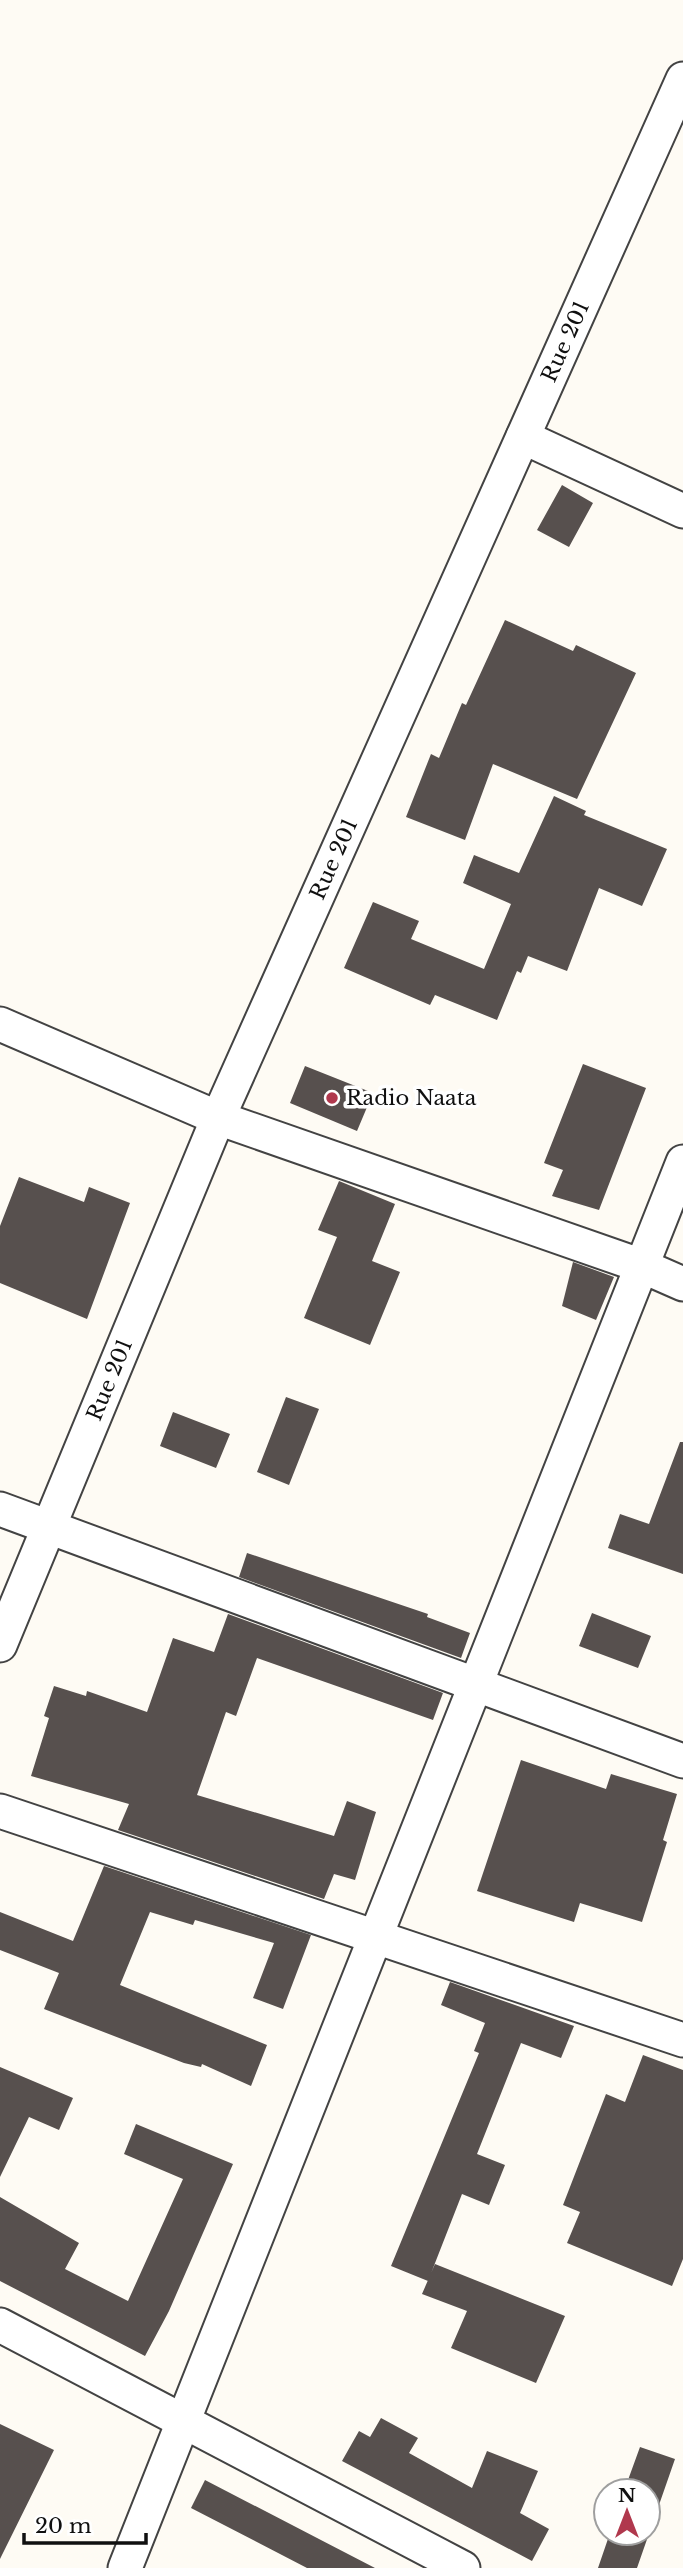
<svg xmlns="http://www.w3.org/2000/svg" width="683" height="2568" viewBox="0 0 683 2568" font-family="'Libre Baskerville',serif">
<style>
.building{fill:#57504e}
.lines{fill:none;stroke-linecap:round;stroke-linejoin:round}
.minor-casing{stroke:#434343;stroke-width:37}
.minor{stroke:#fff;stroke-width:33}
.poi-dot{fill:#b0384d;stroke:#fff;stroke-width:2.5}
.labels{text-anchor:middle;stroke-width:7;stroke-linejoin:round;paint-order:stroke}
.street-label{font-size:21px;fill:#101010;stroke:#fff}
.poi-label{font-size:21px;fill:#101010;stroke:#fff;text-anchor:start}
</style>
<rect width="100%" height="100%" fill="#fefbf4"/>
<path class="building" d="M 562,485 L 593,503 L 569,547 L 537,530 Z
M 505,620 L 573,651 L 576,645 L 636,673 L 577,799 L 493,764 L 465,840 L 406,817 L 431,754 L 439,758 L 462,703 L 466,705 Z
M 554,796 L 586,811 L 584,815 L 667,849 L 642,906 L 599,888 L 567,971 L 528,956 L 521,973 L 517,971 L 497,1020 L 435,995 L 430,1005 L 344,968 L 373,902 L 419,921 L 411,939 L 484,969 L 511,904 L 463,883 L 474,855 L 519,873 Z
M 583,1064 L 646,1088 L 599,1210 L 552,1196 L 563,1170 L 544,1163 Z
M 305,1066 L 373,1093 L 357,1131 L 290,1103 Z
M 19,1177 L 84,1202 L 89,1187 L 130,1203 L 87,1319 L 0,1283 L 0,1226 Z
M 339,1181 L 395,1204 L 372,1261 L 400,1272 L 370,1345 L 304,1318 L 337,1237 L 318,1230 Z
M 573,1262 L 614,1277 L 596,1320 L 562,1306 Z
M 286,1397 L 319,1409 L 289,1485 L 257,1472 Z
M 173,1412 L 230,1434 L 216,1468 L 160,1446 Z
M 680,1442 L 683,1442 L 683,1574 L 608,1548 L 620,1514 L 649,1524 Z
M 247,1553 L 428,1614 L 427,1617 L 470,1633 L 461,1658 L 239,1577 Z
M 592,1613 L 651,1636 L 638,1668 L 579,1646 Z
M 228,1614 L 443,1693 L 433,1720 L 257,1658 L 236,1716 L 226,1712 L 197,1795 L 334,1836 L 347,1801 L 376,1812 L 355,1880 L 334,1874 L 324,1899 L 118,1830 L 129,1804 L 31,1776 L 49,1718 L 44,1716 L 54,1686 L 86,1696 L 87,1691 L 147,1712 L 173,1638 L 214,1652 Z
M 521,1760 L 606,1789 L 611,1774 L 677,1794 L 663,1840 L 667,1842 L 642,1922 L 580,1903 L 574,1922 L 477,1891 Z
M 104,1866 L 311,1935 L 283,2009 L 253,1998 L 274,1943 L 195,1920 L 193,1925 L 150,1912 L 120,1985 L 267,2045 L 251,2086 L 202,2064 L 201,2067 L 184,2063 L 44,2009 L 59,1973 L 0,1950 L 0,1912 L 73,1941 Z
M 450,1982 L 574,2026 L 561,2058 L 521,2043 L 477,2154 L 505,2165 L 489,2205 L 462,2194 L 428,2281 L 391,2266 L 479,2053 L 474,2051 L 485,2023 L 441,2005 Z
M 643,2055 L 683,2070 L 683,2259 L 672,2286 L 567,2243 L 580,2212 L 563,2205 L 606,2094 L 625,2102 Z
M 0,2067 L 73,2098 L 59,2130 L 29,2117 L 0,2177 Z
M 136,2124 L 233,2164 L 169,2311 L 145,2356 L 0,2281 L 0,2197 L 79,2243 L 65,2269 L 128,2301 L 183,2179 L 124,2154 Z
M 435,2264 L 565,2316 L 536,2383 L 451,2348 L 467,2311 L 422,2294 Z
M 381,2418 L 418,2438 L 409,2453 L 472,2488 L 487,2451 L 538,2471 L 520,2513 L 549,2529 L 532,2561 L 342,2461 L 359,2431 L 370,2437 Z
M 0,2424 L 54,2450 L 0,2559 Z
M 640,2447 L 675,2459 L 637,2568 L 598,2568 L 610,2533 L 648,2533 L 648,2491 L 624,2491 Z
M 205,2480 L 375,2568 L 307,2568 L 191,2508 Z"/>
<g class="lines">
<g class="minor-casing">
<g id="minor">
<path d="M 523,437 L 683,511"/>
<path d="M 0,1024 L 218,1118 L 642,1266 L 683,1284"/>
<path d="M 0,1509 L 683,1761"/>
<path id="s1" d="M 0,1645 L 218,1118 L 683,79"/>
<path d="M 0,1811 L 683,2040"/>
<path d="M 0,2325 L 463,2568"/>
<path d="M 125,2568 L 683,1162"/>
</g>
</g>
<use href="#minor" class="minor"/>
</g>
<circle class="poi-dot" cx="332" cy="1098" r="7"/>
<g class="labels">
<g class="street-label">
<text dy="7" stroke="none"><textPath href="#s1" startOffset="1421">Rue 201</textPath></text>
<text dy="7" stroke="none"><textPath href="#s1" startOffset="854">Rue 201</textPath></text>
<text dy="7" stroke="none"><textPath href="#s1" startOffset="287">Rue 201</textPath></text>
</g>
<g class="poi-label">
<text x="346" y="1105">Radio Naata</text>
</g>
</g>
<g transform="translate(627 2512)"><circle r="33" fill="#ffffff" stroke="#9f9f9f" stroke-width="2"/>
<path d="M0-5L12 26L0 18L-12 26Z" fill="#b0384d"/>
<text y="-10" font-size="19" font-weight="bold" text-anchor="middle" fill="#101010">N</text>
</g>
<path d="M24 2533v10h122v-10" fill="none" stroke="#101010" stroke-width="3.5"/>
<text x="35" y="2533" font-size="21" fill="#101010" stroke="#ffffff" stroke-width="5" paint-order="stroke">20 m</text>
</svg>
